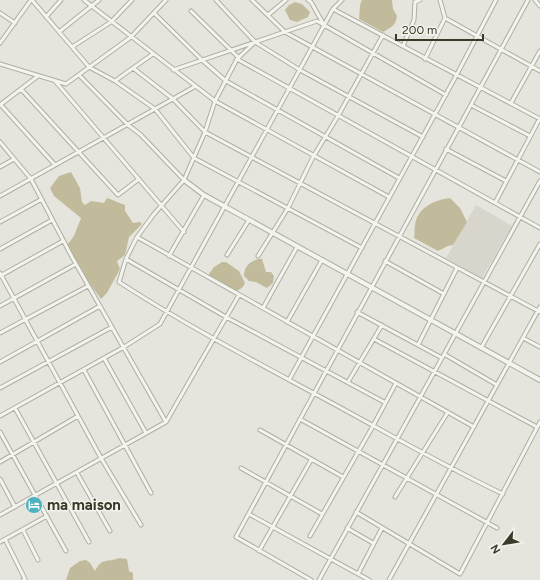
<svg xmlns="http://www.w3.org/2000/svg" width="540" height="580" viewBox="0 0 540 580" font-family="Figtree,sans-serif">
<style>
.built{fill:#d7d5cc}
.water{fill:#c2bb9b}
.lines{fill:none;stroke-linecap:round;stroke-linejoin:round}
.minor-casing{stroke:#afaea3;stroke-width:5}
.tertiary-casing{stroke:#afaea3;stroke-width:6}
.minor{stroke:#f4f4ef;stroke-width:3}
.tertiary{stroke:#f4f4ef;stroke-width:4}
.labels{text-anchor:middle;stroke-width:3;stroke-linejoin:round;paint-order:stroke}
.poi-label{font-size:15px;font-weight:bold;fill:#3b3928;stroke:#f3f2ec;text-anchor:start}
</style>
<rect width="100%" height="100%" fill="#e6e5dd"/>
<path class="built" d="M 476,205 L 512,226 L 482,278 L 446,258 Z"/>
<path class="water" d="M 362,0 L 392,0 L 393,9 L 397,16 C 396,25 391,28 383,32 L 359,19 L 360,5 Z
M 295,2 L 302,4 L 310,12 L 308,17 L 297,22 L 290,20 L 285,10 L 289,5 Z
M 71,172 L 80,188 L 82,202 L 85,205 L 91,201 L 104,203 L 107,198 C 114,200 118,203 125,205 L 125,211 L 133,223 L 140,222 L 142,224 L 129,237 L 125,255 L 117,261 L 120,269 L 107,293 L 101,299 L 90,284 L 67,245 L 74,236 L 81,218 L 54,196 L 50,188 L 59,176 Z
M 450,198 L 460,208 L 467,222 L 453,245 L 448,246 L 438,251 L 414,238 C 415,233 414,229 415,225 C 417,208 434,200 450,198 Z
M 258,259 L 262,259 L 266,272 L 271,272 L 274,276 L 273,283 L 267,288 L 256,282 L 249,281 L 244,276 C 244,267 249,262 258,259 Z
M 222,262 L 226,262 L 239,271 L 245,283 L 243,287 L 237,291 C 228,287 220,282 210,277 L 209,274 L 214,267 Z
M 119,558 L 127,559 L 129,571 L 133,573 L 133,580 L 66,580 L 70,568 L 80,561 L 86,560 L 90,563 L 95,571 C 102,557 107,563 119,558 Z"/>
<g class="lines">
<g class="minor-casing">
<path id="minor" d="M 32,0 L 89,67 L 115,81 L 133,68 L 173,99 L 205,132 L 540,312
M 84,0 L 215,101 L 389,197
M 216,0 L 255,42 L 300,70 L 423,137
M 252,0 L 285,32 L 540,172
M 308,0 L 311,2 L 324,25
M 440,0 L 445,18 L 540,71
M 535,0 L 540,6
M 333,9 L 540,119
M 191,11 L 239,58
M 0,13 L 15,23
M 154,13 L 202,60 L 226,81 L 399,178
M 268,15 L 286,0
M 46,17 L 61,0
M 59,32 L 99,0
M 255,42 L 237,59 L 215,101 L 205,132 L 184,180 L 154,214 L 137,237 L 126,259 L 119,282 C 187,326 260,364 332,403 C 389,434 444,466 503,494
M 0,43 L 31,0
M 403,46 L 414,20 L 415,2 L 420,0
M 72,47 L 111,22 L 132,0
M 237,59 L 540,228
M 425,59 L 445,18
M 0,64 L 66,84 L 131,37 L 166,0
M 133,68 L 153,54
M 173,70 L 317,21 L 446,95
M 79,75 L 128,125 L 140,134 L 184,180
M 55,81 L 184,232
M 115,81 L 155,109 L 194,158 L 362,248
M 21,89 L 118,195 L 139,179
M 511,103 L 540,51
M 0,105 L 38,76
M 1,105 L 55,165
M 471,105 L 530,136
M 0,142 L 31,179 L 72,257 L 166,422
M 446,149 L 506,181
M 0,167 L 14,159
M 0,196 L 194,87
M 495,203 L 540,118
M 0,222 L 42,199
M 137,237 L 474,427
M 0,249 L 52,220
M 227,255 L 249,220
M 169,256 L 204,195
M 258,256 L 288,208 L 313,157 L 338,116 L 383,35
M 126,259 L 226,317 L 384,402
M 385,261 L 444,294
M 0,273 L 101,458 L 141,525
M 0,276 L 63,241
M 0,306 L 76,264
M 263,308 L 297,247
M 357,312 L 442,358
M 287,322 L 322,260
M 0,333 L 88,286
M 523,338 L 540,347
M 374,339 L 537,427
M 418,345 L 457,268
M 481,348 L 540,244
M 444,354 L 497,385
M 104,358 L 146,433
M 0,362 L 100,306
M 84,370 L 151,493
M 289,380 L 456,76 L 496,0
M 348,382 L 382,325
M 0,388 L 112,327
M 15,408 L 89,542
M 0,416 L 124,347 L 160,324 L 333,9 L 342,0
M 300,419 L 497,528
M 260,430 L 343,477
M 0,432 L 66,551
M 0,462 L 78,416
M 241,468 L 322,514
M 77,473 L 110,531
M 0,479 L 15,507
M 395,497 L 448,412
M 356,512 L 460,574 L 540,422
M 249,514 L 369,580
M 0,515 L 166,422 L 239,295
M 347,528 L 373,543
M 23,530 L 38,560
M 310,536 L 373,426 L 396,383
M 5,539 L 25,579 L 23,580
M 0,542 L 47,516
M 259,551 L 311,460
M 358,574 L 382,528
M 311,580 L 236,537 L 528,0
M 319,580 L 540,181
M 389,580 L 540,307"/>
</g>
<g class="tertiary-casing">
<path id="tertiary" d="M 184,180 L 204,195 L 540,380"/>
</g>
<use href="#minor" class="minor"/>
<use href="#tertiary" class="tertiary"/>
</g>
<defs>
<g id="hotel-disc" transform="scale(0.9)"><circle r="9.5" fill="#4db1c0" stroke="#f3f2ec"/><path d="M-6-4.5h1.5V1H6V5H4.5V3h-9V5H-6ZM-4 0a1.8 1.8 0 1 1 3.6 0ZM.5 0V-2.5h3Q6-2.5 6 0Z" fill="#fff"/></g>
</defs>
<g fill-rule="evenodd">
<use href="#hotel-disc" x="34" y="505"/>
</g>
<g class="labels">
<g class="poi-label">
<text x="47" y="510">ma maison</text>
</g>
</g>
<g transform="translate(504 544) rotate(239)" stroke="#f3f2ec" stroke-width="3" paint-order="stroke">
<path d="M0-3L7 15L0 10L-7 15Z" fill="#3b3928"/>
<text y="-6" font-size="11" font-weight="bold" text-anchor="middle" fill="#3b3928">N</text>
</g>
<path d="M396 34v6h87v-6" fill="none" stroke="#3b3928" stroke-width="2"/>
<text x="402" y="34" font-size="12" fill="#3b3928" stroke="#f3f2ec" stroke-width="3" paint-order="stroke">200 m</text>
</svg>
